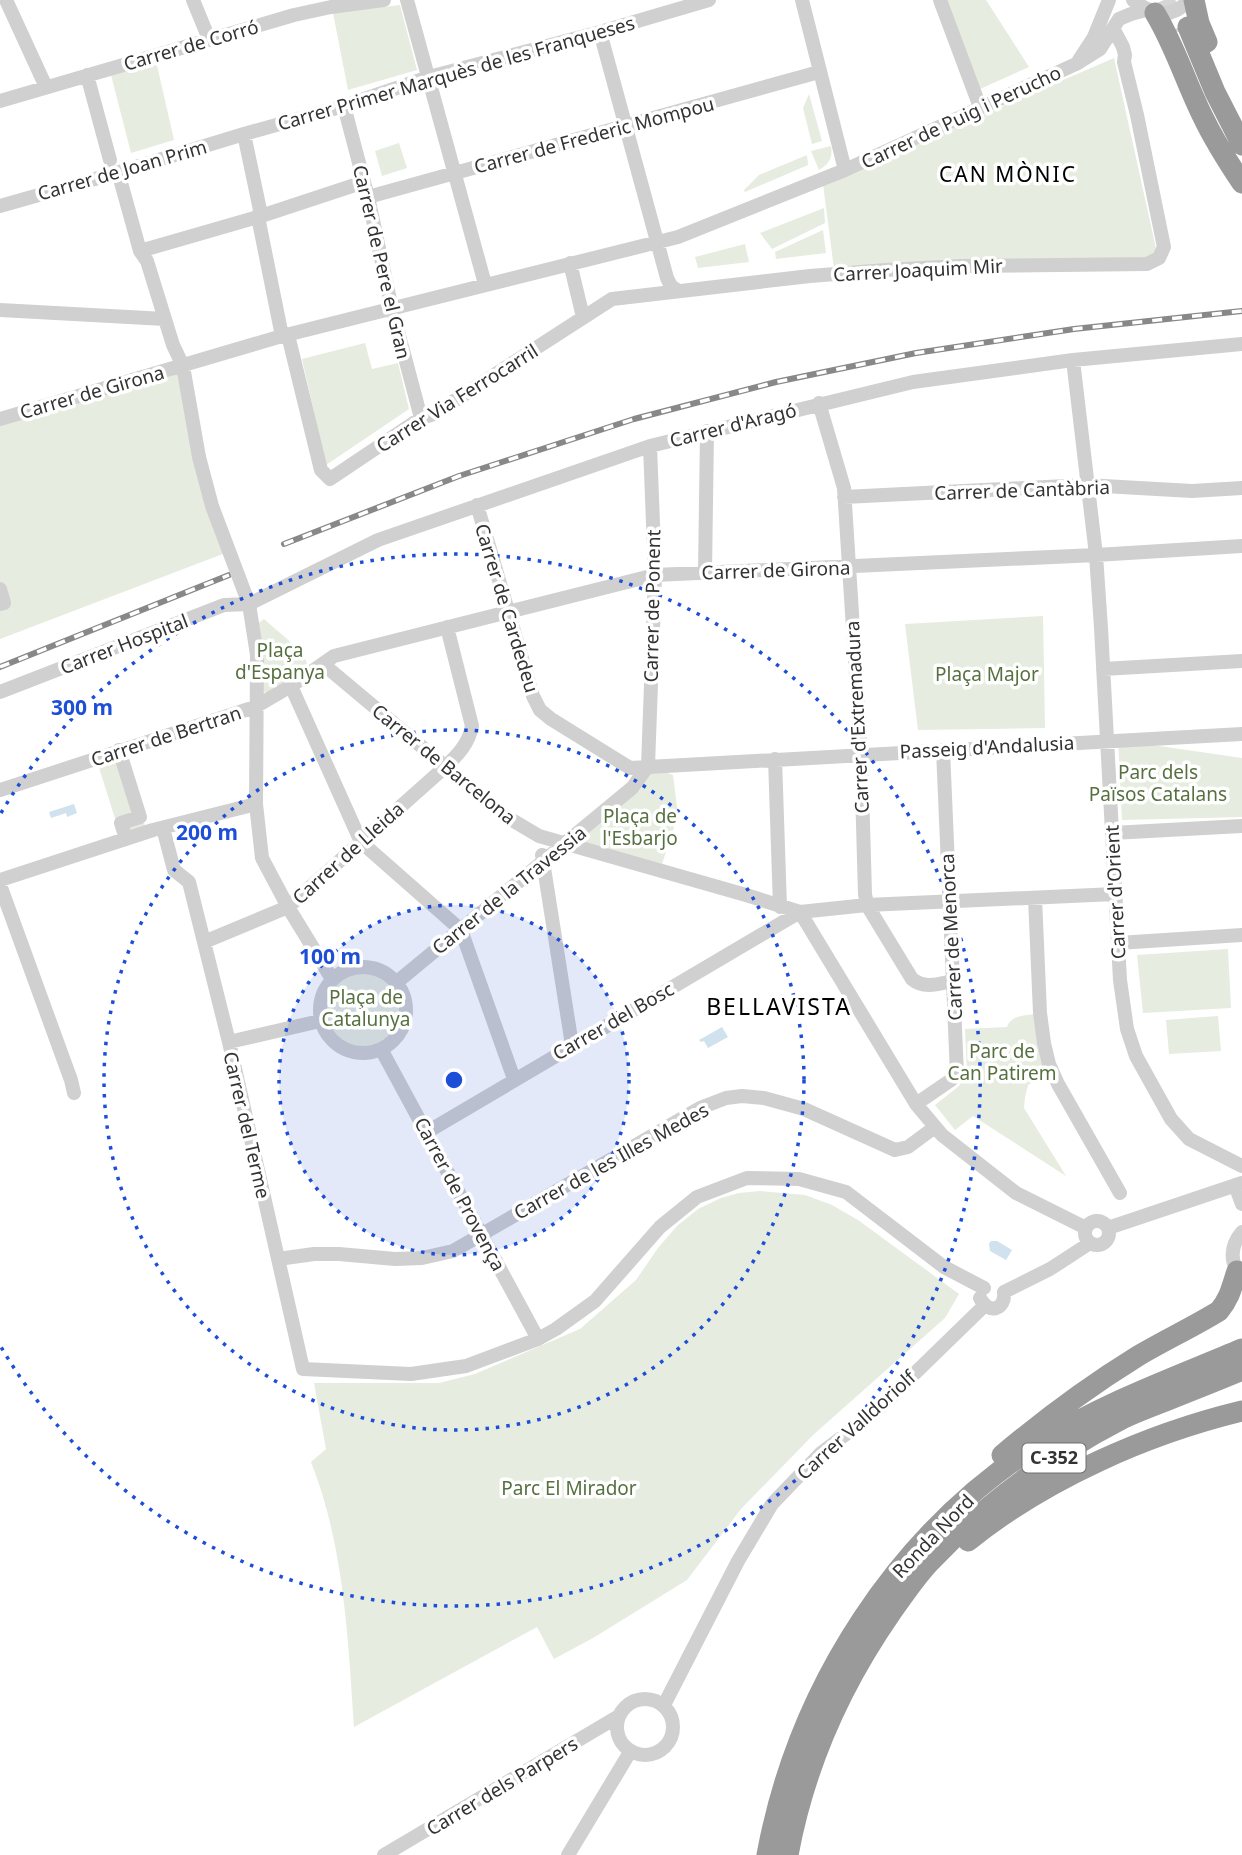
<svg xmlns="http://www.w3.org/2000/svg" width="1242" height="1855" viewBox="0 0 1242 1855" font-family="'Noto Sans',sans-serif">
<style>
.green{fill:#e6ecdf}
.water{fill:#cfe2ee}
.lines{fill:none;stroke-linecap:round;stroke-linejoin:round}
.highway-tunnel{stroke:#d6d6d6;stroke-width:21;stroke-dasharray:21 10;stroke-linecap:butt}
.minor{stroke:#d0d0d0;stroke-width:14}
.highway{stroke:#9a9a9a;stroke-width:21}
.rail-casing{stroke:#888;stroke-width:6}
.rail{stroke:#fff;stroke-width:3.5;stroke-dasharray:10;stroke-linecap:butt}
.minor-bridge{stroke:#d0d0d0;stroke-width:14}
.ring{fill:none;stroke:#1d4ed8;stroke-width:3.5;stroke-dasharray:3.5 7}
.labels{text-anchor:middle;stroke-width:7;stroke-linejoin:round;paint-order:stroke}
.shield{fill:#fff;stroke:#707070;stroke-width:2}
.shield-label{font-size:18px;font-weight:bold;fill:#333}
.street-label{font-size:19px;fill:#333;stroke:#fff}
.park-label{font-size:19px;fill:#56703f;stroke:#fff}
.neighbourhood-label{font-size:21px;letter-spacing:2px;fill:#000;stroke:#fff}
.quarter-label{font-size:23px;letter-spacing:2px;fill:#000;stroke:#fff}
.centre{fill:#1d4ed8;stroke:#fff;stroke-width:3.5}
.ring-label{font-size:21px;text-anchor:middle;font-weight:bold;fill:#1d4ed8;stroke:#fff;stroke-width:7;stroke-linejoin:round;paint-order:stroke}
</style>
<rect width="100%" height="100%" fill="#fff"/>
<path class="green" d="M 946,0 L 986,0 L 1029,67 L 980,89 Z
M 400,5 L 417,70 L 348,90 L 333,13 Z
M 1114,58 L 1157,253 L 1146,259 L 834,269 L 823,184 Z
M 156,61 L 174,140 L 131,153 L 111,75 Z
M 809,94 L 822,141 L 812,144 L 803,108 Z
M 399,143 L 407,168 L 382,176 L 375,151 Z
M 831,146 C 833,158 829,164 819,170 L 811,151 Z
M 807,155 L 808,165 L 745,192 L 744,190 L 759,175 Z
M 824,208 L 825,223 L 772,249 L 760,233 Z
M 823,230 L 826,253 L 776,259 L 775,252 Z
M 745,244 L 749,262 L 698,268 L 695,257 Z
M 365,343 L 372,369 L 398,363 L 409,409 L 326,465 L 302,359 Z
M 183,366 L 228,552 L 0,639 L 0,419 Z
M 1043,616 L 1045,728 L 918,730 L 905,624 Z
M 264,619 L 302,652 L 307,663 L 304,670 L 268,695 L 258,687 L 256,625 Z
M 1118,740 L 1242,758 L 1242,817 L 1122,820 Z
M 121,749 L 147,832 L 122,841 L 96,758 Z
M 648,766 L 673,775 L 678,815 L 662,864 L 572,846 Z
M 1228,949 L 1231,1008 L 1143,1013 L 1137,955 Z
M324 1008a42 42 0 1 1 84 0a42 42 0 1 1-84 0Z
M 1037,1014 L 1047,1074 L 1028,1085 L 1025,1097 L 1024,1108 L 1066,1176 L 973,1116 L 955,1130 L 935,1105 L 959,1086 L 967,1072 L 965,1029 L 1007,1027 C 1011,1015 1026,1015 1037,1014 Z
M 1218,1016 L 1221,1051 L 1169,1054 L 1166,1020 Z
M 760,1191 L 805,1195 L 832,1205 L 858,1220 L 959,1294 L 945,1318 L 813,1435 L 741,1509 L 687,1580 L 593,1638 L 554,1659 L 537,1627 L 354,1727 C 348,1638 344,1545 311,1462 L 326,1449 L 314,1383 L 439,1383 L 475,1374 L 580,1329 L 636,1280 L 658,1248 L 677,1226 L 698,1209 L 721,1198 L 739,1193 Z"/>
<path class="water" d="M 74,804 L 77,813 L 67,817 L 66,813 L 51,818 L 49,812 Z
M 722,1027 L 728,1037 L 708,1048 L 704,1041 L 701,1042 L 699,1040 Z
M 991,1241 L 997,1241 L 1012,1250 L 1006,1260 L 990,1251 L 989,1244 Z"/>
<g class="lines">
<path class="highway-tunnel" d="M 1164,0 L 1177,32"/>
<path class="minor" d="M 6,0 L 46,87
M 193,0 L 209,39
M 407,0 L 485,284
M 802,0 L 845,170
M 940,0 L 980,107
M 1133,0 C 1150,14 1173,19 1189,0
M 600,32 L 667,278 L 671,286 L 677,290
M 1079,60 L 1094,37 L 1109,0
M 87,75 L 110,160
M 0,101 L 294,15 L 331,7 L 384,0
M 344,106 L 368,197 L 392,309 L 421,418
M 244,134 L 260,210 L 258,217 L 282,336
M 120,179 L 140,251 L 147,261 L 173,345 L 183,366 L 199,457
M 368,197 L 819,72
M 0,206 L 116,173 L 244,134 L 344,106 L 429,77 L 600,32 L 709,0
M 140,251 L 258,217 L 364,182
M 570,263 L 583,317
M 0,310 L 165,319
M 288,335 L 321,470 L 330,479 L 421,418 L 434,414 L 612,299 L 810,276 L 886,270 L 961,266 L 1147,264 L 1159,258 L 1164,247 L 1137,115 L 1124,62 L 1125,55 L 1123,47 L 1113,28
M 1073,360 L 1096,555 L 1101,628 L 1120,980 L 1127,1029 L 1136,1056 L 1171,1119 L 1189,1139 L 1242,1166
M 819,403 L 844,488 L 861,754 L 865,894 L 867,905 L 912,979 C 924,989 938,984 953,981
M 0,419 L 282,336 L 678,237 L 845,170 L 1076,64 L 1100,49 L 1119,19 L 1131,14 L 1146,10
M 844,497 L 1086,485 L 1192,491 L 1242,488
M 477,505 L 533,696 L 540,710 L 551,719 L 630,768 L 1242,734
M 705,573 L 707,431
M 0,589 L 4,603 L 0,604
M 249,604 L 257,655 L 256,804 L 262,858 L 288,907 L 332,979
M 323,664 L 502,814 L 539,836 L 746,895 L 800,912 L 867,905 L 1115,894
M 1103,669 L 1242,661
M 291,686 L 361,842 L 461,930 L 514,1079
M 0,692 L 224,605 L 249,604 L 378,540 L 650,446 L 913,382 L 1073,360 L 1242,344
M 119,750 L 140,817 L 121,823 L 126,839
M 775,759 L 780,907
M 648,766 L 655,575 L 650,446
M 0,790 L 255,707 L 291,686 L 334,656 L 655,575 L 1096,555 L 1242,546
M 163,828 L 174,870 L 189,882 L 229,1042 L 303,1369 L 411,1374 L 466,1366 L 538,1339 L 556,1329 L 595,1301 L 660,1227 L 697,1197 L 747,1178 L 799,1179 L 846,1192 L 944,1267 L 984,1288
M 1112,833 L 1242,826
M 542,855 L 572,1045
M 0,880 L 153,830 L 256,804
M 0,885 L 71,1080 L 74,1093
M 1035,898 L 1040,1013 L 1044,1043 L 1049,1064 L 1058,1084 L 1120,1193
M 800,912 L 916,1104 L 942,1135 L 1016,1193 L 1086,1228
M 204,942 L 288,907 L 445,767 C 458,755 469,743 472,726 L 447,627
M 1118,943 L 1242,935
M320 1010a43 43 0 1 1 86 0a43 43 0 1 1-86 0Z
M 397,982 L 632,788 L 648,766
M 229,1042 L 320,1021
M 381,1049 L 538,1339
M 916,1104 L 951,1080 L 957,1074 L 943,750
M 427,1132 L 800,912
M 1235,1185 L 1242,1204
M1085 1233a12 12 0 1 1 24 0a12 12 0 1 1-24 0Z
M 1108,1228 L 1242,1183
M 1242,1232 C 1230,1246 1229,1263 1242,1276
M 278,1259 L 314,1254 L 339,1254 L 395,1259 L 422,1258 L 453,1251 L 700,1108 L 726,1098 L 742,1096 L 764,1098 L 804,1109 L 895,1150 L 908,1147 L 935,1127
M 1004,1292 L 1050,1269 L 1090,1243
M 980,1298 C 988,1315 1006,1310 1004,1292
M617 1727a28 28 0 1 1 56 0a28 28 0 1 1-56 0Z
M 664,1705 L 738,1561 L 772,1504 L 821,1453 L 874,1413 L 984,1306
M 384,1855 L 619,1716
M 568,1855 L 630,1752"/>
<path class="highway" d="M 1194,0 L 1199,23 L 1207,42
M 1155,13 C 1175,46 1186,83 1203,117 C 1214,140 1228,162 1242,183
M 1188,27 L 1215,92 L 1242,145
M 1002,1455 C 1045,1419 1091,1385 1138,1356 C 1165,1340 1193,1327 1219,1311 C 1230,1298 1232,1286 1237,1271
M 968,1541 C 1045,1479 1147,1434 1242,1411
M 767,1855 C 798,1687 899,1530 1045,1440 C 1106,1402 1176,1377 1242,1349
M 788,1855 C 804,1768 841,1685 891,1613 C 903,1596 915,1578 929,1563 C 985,1504 1052,1455 1124,1418 C 1137,1412 1150,1407 1163,1402 C 1190,1391 1216,1381 1242,1370"/>
<g class="rail-casing">
<path id="rail" d="M 284,544 L 459,476 L 634,419 L 776,382 L 916,353 L 1074,329 L 1242,311
M 0,667 L 229,575"/>
</g>
<use href="#rail" class="rail"/>
<path class="minor-bridge" d="M 199,457 L 212,506 L 249,604"/>
</g>
<circle cx="454" cy="1080" r="175" fill="#1d4ed8" fill-opacity=".12"/>
<g class="ring">
<circle cx="454" cy="1080" r="175"/>
<circle cx="454" cy="1080" r="350"/>
<path d="M1 813A526 526 0 1 1 1 1347"/>
</g>
<g class="labels">
<rect class="shield" x="1022.5" y="1443.5" width="63" height="29" rx="5"/>
<g class="shield-label">
<text x="1054" y="1464">C-352</text>
</g>
<g class="street-label">
<text transform="translate(191 45) rotate(-16)" y="7">Carrer de Corró</text>
<text transform="translate(456 73) rotate(-16)" y="7">Carrer Primer Marquès de les Franqueses</text>
<text transform="translate(961 117) rotate(-25)" y="7">Carrer de Puig i Perucho</text>
<text transform="translate(594 135) rotate(-15)" y="7">Carrer de Frederic Mompou</text>
<text transform="translate(122 170) rotate(-16)" y="7">Carrer de Joan Prim</text>
<text transform="translate(382 262) rotate(77)" y="7">Carrer de Pere el Gran</text>
<text transform="translate(918 270) rotate(-3)" y="7">Carrer Joaquim Mir</text>
<text transform="translate(92 392) rotate(-16)" y="7">Carrer de Girona</text>
<text transform="translate(457 398) rotate(-32)" y="7">Carrer Via Ferrocarril</text>
<text transform="translate(733 425) rotate(-14)" y="7">Carrer d'Aragó</text>
<text transform="translate(1022 490) rotate(-2)" y="7">Carrer de Cantàbria</text>
<text transform="translate(776 570) rotate(-2)" y="7">Carrer de Girona</text>
<text transform="translate(652 606) rotate(-89)" y="7">Carrer de Ponent</text>
<text transform="translate(507 608) rotate(73)" y="7">Carrer de Cardedeu</text>
<text transform="translate(124 644) rotate(-21)" y="7">Carrer Hospital</text>
<text transform="translate(857 717) rotate(-93)" y="7">Carrer d'Extremadura</text>
<text transform="translate(166 736) rotate(-18)" y="7">Carrer de Bertran</text>
<text transform="translate(987 747) rotate(-3)" y="7">Passeig d'Andalusia</text>
<text transform="translate(444 764) rotate(39)" y="7">Carrer de Barcelona</text>
<text transform="translate(348 853) rotate(-42)" y="7">Carrer de Lleida</text>
<text transform="translate(509 890) rotate(-39)" y="7">Carrer de la Travessia</text>
<text transform="translate(1115 892) rotate(-93)" y="7">Carrer d'Orient</text>
<text transform="translate(951 937) rotate(-93)" y="7">Carrer de Menorca</text>
<text transform="translate(613 1021) rotate(-30)" y="7">Carrer del Bosc</text>
<text transform="translate(247 1125) rotate(77)" y="7">Carrer del Terme</text>
<text transform="translate(611 1161) rotate(-29)" y="7">Carrer de les Illes Medes</text>
<text transform="translate(460 1194) rotate(62)" y="7">Carrer de Provença</text>
<text transform="translate(856 1425) rotate(-42)" y="7">Carrer Valldoriolf</text>
<text transform="translate(933 1536) rotate(-46)" y="7">Ronda Nord</text>
<text transform="translate(502 1786) rotate(-31)" y="7">Carrer dels Parpers</text>
</g>
<g class="park-label">
<text x="280" y="657">Plaça<tspan x="280" dy="22">d'Espanya</tspan></text>
<text x="987" y="681">Plaça Major</text>
<text x="1158" y="779">Parc dels<tspan x="1158" dy="22">Països Catalans</tspan></text>
<text x="640" y="823">Plaça de<tspan x="640" dy="22">l'Esbarjo</tspan></text>
<text x="366" y="1004">Plaça de<tspan x="366" dy="22">Catalunya</tspan></text>
<text x="1002" y="1058">Parc de<tspan x="1002" dy="22">Can Patirem</tspan></text>
<text x="569" y="1495">Parc El Mirador</text>
</g>
<g class="neighbourhood-label">
<text x="1008" y="182">CAN MÒNIC</text>
</g>
<g class="quarter-label">
<text x="779" y="1015">BELLAVISTA</text>
</g>
</g>
<circle cx="454" cy="1080" r="10" class="centre"/>
<g class="ring-label">
<text x="82" y="715">300 m</text>
<text x="207" y="840">200 m</text>
<text x="330" y="964">100 m</text>
</g>
</svg>
